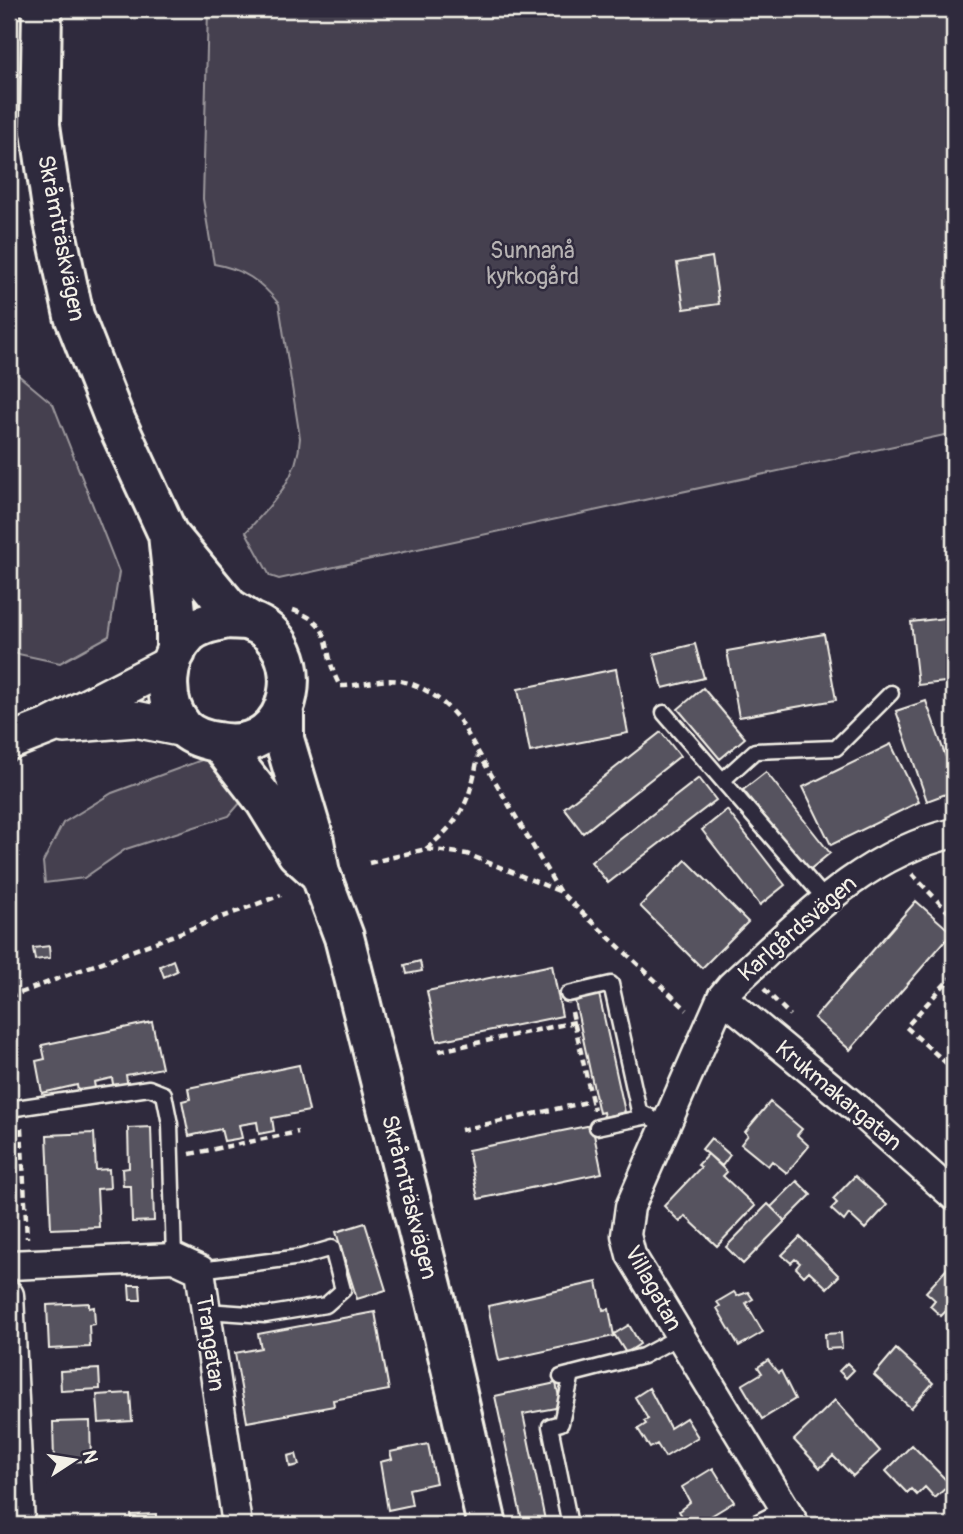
<svg xmlns="http://www.w3.org/2000/svg" width="963" height="1534" viewBox="0 0 963 1534" font-family="Pangolin,sans-serif">
<style>
.green{fill:#454050;stroke:#9c989c;stroke-width:2}
.building{fill:#56525f;stroke:#f4f1e8;stroke-width:2}
.lines{fill:none;stroke-linecap:round;stroke-linejoin:round}
.service-casing{stroke:#f4f1e8;stroke-width:19}
.minor-casing{stroke:#f4f1e8;stroke-width:33}
.tertiary-casing{stroke:#f4f1e8;stroke-width:40}
.secondary-casing{stroke:#f4f1e8;stroke-width:44}
.path{stroke:#f4f1e8;stroke-width:4.5;stroke-dasharray:7 5;stroke-linecap:butt}
.service{stroke:#2f2a3d;stroke-width:14}
.minor{stroke:#2f2a3d;stroke-width:28}
.tertiary{stroke:#2f2a3d;stroke-width:35}
.secondary{stroke:#2f2a3d;stroke-width:38}
.labels{text-anchor:middle;stroke-width:5;stroke-linejoin:round;paint-order:stroke}
.street-label{font-size:23px;fill:#f4f1e8;stroke:#2f2a3d}
.park-label{font-size:23px;fill:#b7b3b3;stroke:#2f2a3d}
</style>
<rect width="100%" height="100%" fill="#2f2a3d"/>
<filter id="ink" filterUnits="userSpaceOnUse"><feTurbulence type="fractalNoise" baseFrequency=".0143" numOctaves="2"/><feDisplacementMap in="SourceGraphic" scale="14" xChannelSelector="R" yChannelSelector="G"/><feConvolveMatrix kernelMatrix="1 2 1 2 8 2 1 2 1" color-interpolation-filters="sRGB"/></filter>
<g filter="url(#ink)">
<path class="green" d="M 208,9 L 954,9 L 954,433 L 279,579 L 270,576 L 246,532 C 273,503 298,479 300,438 L 279,304 C 261,281 243,269 214,264 L 203,199 Z
M 17,374 L 53,404 L 119,572 L 109,636 L 60,663 L 9,652 L 9,378 Z
M 218,754 L 247,795 L 229,816 L 126,849 L 84,878 L 45,883 L 43,862 L 63,823 L 112,793 Z"/>
<path class="building" d="M 712,257 L 719,304 L 684,309 L 677,263 Z
M 954,617 L 954,681 L 918,685 L 911,622 Z
M 824,634 L 836,700 L 739,717 L 727,651 Z
M 695,644 L 704,678 L 663,688 L 654,654 Z
M 616,669 L 628,733 L 530,752 L 518,689 Z
M 703,688 L 745,738 L 720,759 L 678,709 Z
M 926,701 L 954,780 L 954,791 L 927,801 L 896,711 Z
M 661,732 L 680,756 L 583,833 L 564,808 Z
M 891,744 L 919,802 L 831,845 L 803,787 Z
M 766,772 L 830,853 L 808,871 L 743,790 Z
M 699,778 L 716,800 L 608,883 L 591,862 Z
M 727,810 L 785,885 L 760,905 L 702,830 Z
M 686,860 L 748,922 L 702,968 L 640,906 Z
M 916,901 L 952,933 L 850,1050 L 814,1018 Z
M 49,946 L 50,958 L 35,960 L 33,948 Z
M 173,960 L 177,971 L 164,977 L 160,966 Z
M 420,961 L 422,971 L 407,974 L 405,965 Z
M 552,965 L 562,1016 L 437,1041 L 427,991 Z
M 599,994 L 625,1112 L 604,1117 L 603,1112 L 599,1113 L 575,1001 Z
M 152,1022 L 162,1068 L 126,1075 L 128,1087 L 114,1090 L 112,1078 L 94,1082 L 96,1093 L 79,1097 L 77,1085 L 42,1093 L 36,1061 L 45,1059 L 42,1045 Z
M 299,1065 L 309,1111 L 272,1118 L 274,1131 L 259,1134 L 257,1122 L 239,1125 L 242,1138 L 224,1141 L 221,1129 L 189,1136 L 182,1101 L 190,1099 L 188,1088 Z
M 770,1102 L 802,1129 L 797,1135 L 809,1146 L 787,1173 L 772,1161 L 768,1166 L 741,1144 L 748,1135 L 745,1132 Z
M 592,1125 L 602,1173 L 478,1199 L 468,1150 Z
M 151,1127 L 154,1221 L 132,1222 L 131,1186 L 123,1186 L 122,1169 L 129,1168 L 128,1128 Z
M 94,1133 L 96,1170 L 109,1169 L 110,1188 L 97,1189 L 99,1227 L 51,1229 L 47,1135 Z
M 711,1138 L 730,1155 L 722,1166 L 702,1149 Z
M 708,1154 L 727,1172 L 723,1176 L 755,1206 L 717,1246 L 685,1216 L 680,1222 L 664,1206 L 701,1167 L 698,1165 Z
M 855,1176 L 887,1205 L 865,1229 L 849,1214 L 844,1221 L 831,1209 L 837,1203 L 833,1199 Z
M 797,1181 L 811,1195 L 785,1221 L 771,1207 Z
M 768,1204 L 785,1221 L 743,1264 L 726,1247 Z
M 365,1223 L 386,1290 L 357,1299 L 336,1232 Z
M 800,1237 L 839,1276 L 827,1288 L 809,1271 L 804,1276 L 796,1268 L 800,1263 L 795,1259 L 791,1263 L 782,1255 Z
M 953,1262 L 954,1317 L 947,1310 L 941,1316 L 930,1306 L 935,1300 L 926,1292 Z
M 597,1282 L 603,1310 L 609,1309 L 614,1336 L 499,1361 L 488,1306 Z
M 129,1285 L 140,1285 L 141,1300 L 130,1300 Z
M 734,1292 L 737,1296 L 748,1292 L 753,1299 L 746,1303 L 763,1332 L 739,1346 L 717,1308 L 720,1306 L 717,1302 Z
M 89,1303 L 89,1308 L 94,1307 L 95,1324 L 89,1325 L 90,1347 L 49,1349 L 47,1305 Z
M 375,1312 L 389,1390 L 333,1400 L 334,1406 L 247,1422 L 235,1353 L 261,1348 L 258,1334 Z
M 629,1325 L 640,1344 L 626,1353 L 614,1334 Z
M 841,1333 L 842,1348 L 826,1349 L 825,1334 Z
M 896,1349 L 933,1383 L 911,1408 L 874,1375 Z
M 768,1360 L 778,1373 L 781,1371 L 795,1399 L 762,1419 L 742,1385 L 762,1373 L 758,1367 Z
M 847,1363 L 854,1370 L 846,1378 L 839,1371 Z
M 99,1369 L 100,1389 L 61,1391 L 60,1371 Z
M 556,1383 L 561,1407 L 523,1414 L 546,1525 L 523,1525 L 495,1396 Z
M 649,1388 L 670,1428 L 686,1418 L 698,1437 L 665,1457 L 657,1444 L 650,1448 L 638,1429 L 646,1424 L 644,1421 L 648,1419 L 635,1397 Z
M 130,1393 L 132,1421 L 99,1423 L 97,1395 Z
M 835,1400 L 880,1451 L 853,1476 L 833,1456 L 820,1468 L 794,1440 Z
M 90,1421 L 91,1461 L 54,1462 L 53,1422 Z
M 428,1444 L 436,1483 L 409,1489 L 412,1505 L 388,1510 L 380,1462 L 392,1459 L 390,1452 Z
M 912,1445 L 950,1484 L 935,1498 L 925,1487 L 917,1495 L 911,1489 L 907,1493 L 886,1471 Z
M 296,1454 L 299,1465 L 290,1467 L 288,1456 Z
M 713,1468 L 734,1502 L 696,1525 L 687,1525 L 679,1511 L 690,1502 L 682,1487 Z
M 954,1496 L 954,1509 L 947,1501 Z
M 156,1514 L 156,1525 L 131,1525 L 131,1515 Z"/>
<g class="lines">
<g class="service-casing">
<path id="service" d="M 664,713 L 826,900
M 723,780 L 755,751 L 836,748 L 891,693
M 568,994 L 611,984 L 639,1111 L 665,1126
M 9,1113 L 16,1108 L 149,1088 L 164,1094 L 170,1124 L 174,1258
M 597,1127 L 649,1116
M 200,1270 L 301,1257 L 332,1248 L 343,1290 L 326,1305 L 265,1315 L 206,1311
M 561,1377 L 643,1356 L 680,1336
M 570,1525 L 550,1426 L 561,1423 L 572,1374
M 752,1525 L 785,1508"/>
</g>
<g class="minor-casing">
<path id="minor" d="M 722,997 L 856,1108 L 954,1196
M 9,1265 L 174,1258 L 200,1270 L 237,1525
M 9,1295 L 20,1525
M 795,1525 L 631,1255 L 626,1235 L 630,1207 L 722,997 L 731,986 C 798,925 862,854 954,833"/>
</g>
<g class="tertiary-casing">
<path id="tertiary" d="M 64,725 L 135,719 L 184,729
M 9,742 L 50,726 L 170,664"/>
</g>
<g class="secondary-casing">
<path id="secondary" d="M 42,9 L 40,125 L 54,222 L 74,316 L 113,415 L 168,534 L 229,608 L 250,621
M 168,534 L 176,611 L 176,652
M 228,619 C 234,620 243,619 249,621 C 313,642 298,758 217,742 C 205,740 191,736 183,727 C 161,701 164,658 188,634 C 199,624 214,622 228,619 Z
M 284,713 L 284,739 L 313,836 L 320,873 L 344,937 L 436,1302 L 487,1525
M 219,742 L 265,801 L 297,853 L 318,872"/>
</g>
<path class="path" d="M 293,610 C 339,626 319,649 340,686 C 355,686 365,683 379,681 C 413,676 440,696 460,721 L 559,891 L 687,1010
M 426,849 C 462,820 470,801 478,756
M 369,863 L 426,849 L 467,854 L 559,891
M 912,874 L 954,918
M 954,974 L 906,1027 L 954,1070
M 764,989 L 790,1015
M 9,997 L 281,895
M 572,1012 L 594,1110
M 439,1051 L 575,1022
M 21,1128 L 27,1238
M 461,1130 L 592,1101
M 190,1154 L 298,1132"/>
<use href="#service" class="service"/>
<use href="#minor" class="minor"/>
<use href="#tertiary" class="tertiary"/>
<use href="#secondary" class="secondary"/>
</g>
</g>
<g class="labels">
<g class="street-label">
<text transform="translate(62 238) rotate(79)" y="8">Skråmträskvägen</text>
<text transform="translate(797 928) rotate(-41)" y="8">Karlgårdsvägen</text>
<text transform="translate(839 1095) rotate(40)" y="8">Krukmakargatan</text>
<text transform="translate(410 1197) rotate(76)" y="8">Skråmträskvägen</text>
<text transform="translate(654 1288) rotate(61)" y="8">Villagatan</text>
<text transform="translate(211 1343) rotate(82)" y="8">Trangatan</text>
</g>
<g class="park-label">
<text x="533" y="258">Sunnanå<tspan x="533" dy="26">kyrkogård</tspan></text>
</g>
</g>
<rect width="963" height="1534" fill="none" stroke="#2f2a3d" stroke-width="35"/>
<rect x="18" y="18" width="928" height="1499" fill="none" stroke="#f4f1e8" stroke-width="2.5" filter="url(#ink)"/>
<g transform="translate(74 1460) rotate(78)" stroke="#2f2a3d" stroke-width="5" paint-order="stroke">
<path d="M0-5L12 26L0 18L-12 26Z" fill="#f4f1e8"/>
<text y="-10" font-size="19" font-weight="bold" text-anchor="middle" fill="#f4f1e8">N</text>
</g>
</svg>
